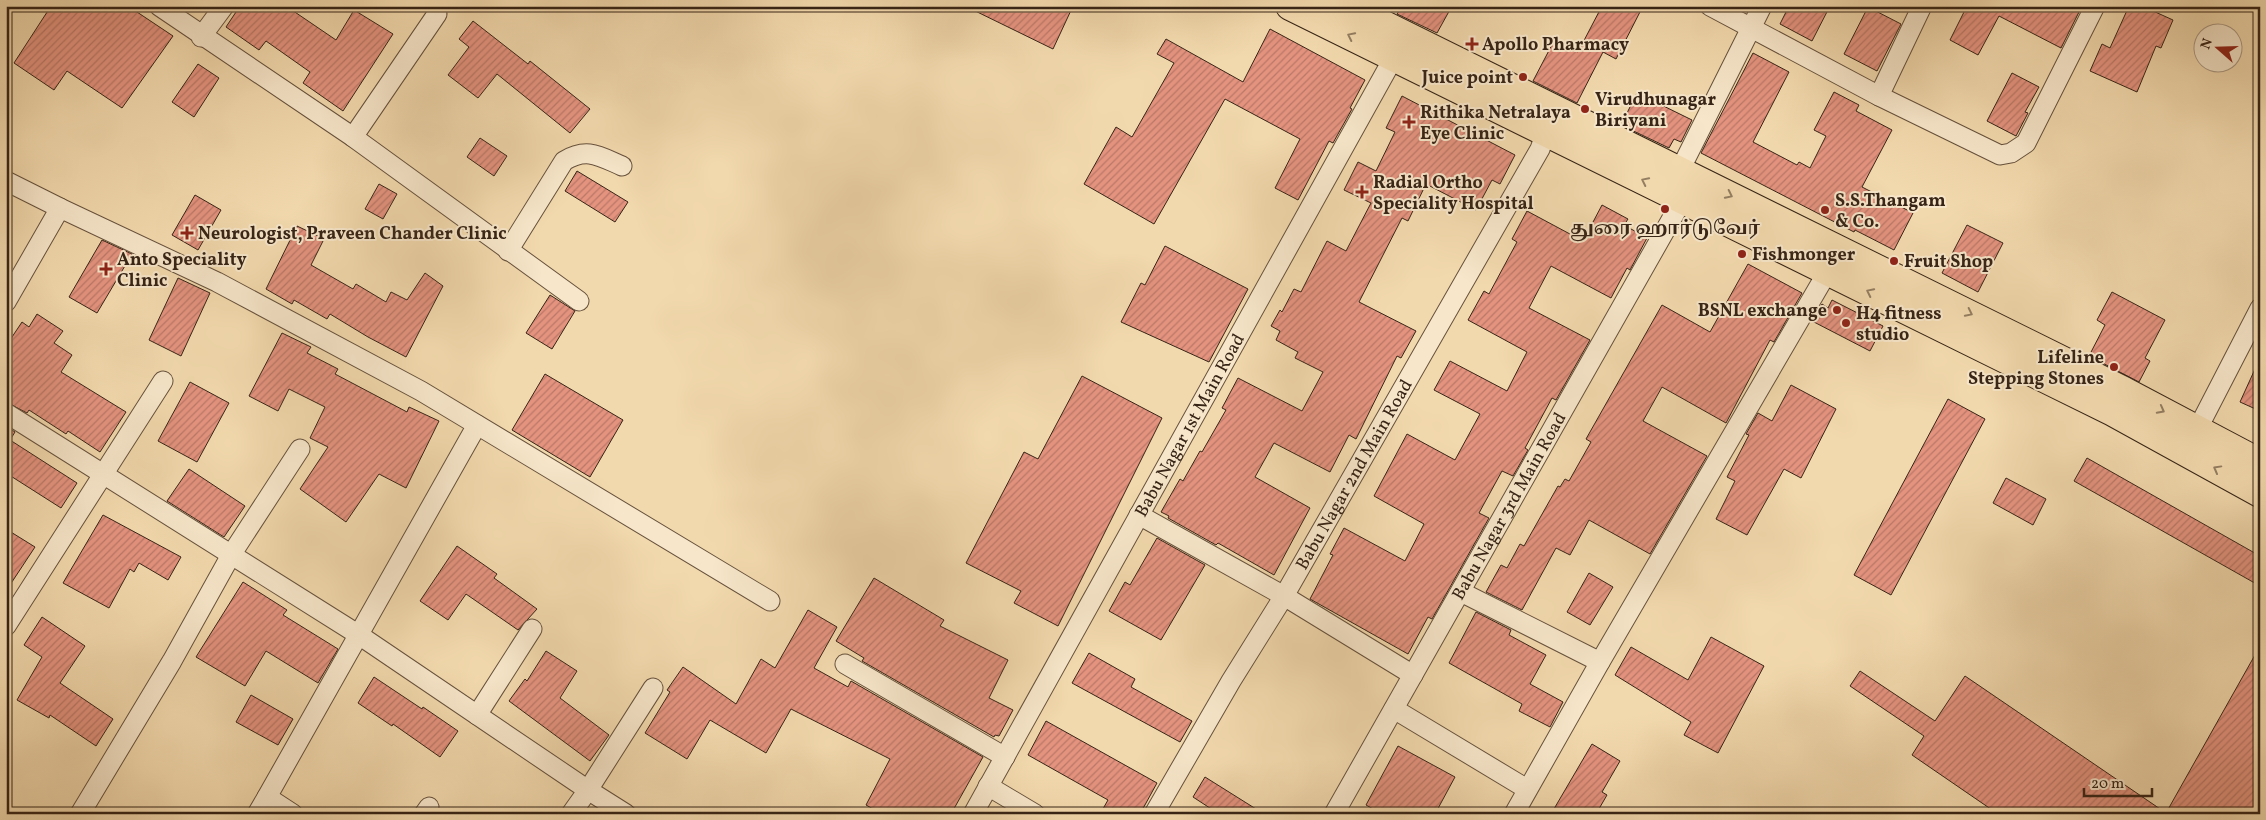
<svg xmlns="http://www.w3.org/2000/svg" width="2266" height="820" viewBox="0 0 2266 820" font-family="Vollkorn,'Noto Serif Tamil',serif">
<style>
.building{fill:url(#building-hatch);stroke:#372416}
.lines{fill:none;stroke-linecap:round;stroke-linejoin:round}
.street-casing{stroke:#66513c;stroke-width:21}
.primary-casing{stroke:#372416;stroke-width:30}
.street{stroke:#f7e6ca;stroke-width:19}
.primary{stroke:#f2d9ad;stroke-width:28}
.oneway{stroke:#947e62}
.poi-dot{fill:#8f2418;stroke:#f7e6ca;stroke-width:2}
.labels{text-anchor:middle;stroke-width:4;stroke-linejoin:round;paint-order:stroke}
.poi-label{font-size:18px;font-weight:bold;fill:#372416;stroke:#f7e6ca;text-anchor:start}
.street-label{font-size:18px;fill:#372416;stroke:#f7e6ca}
</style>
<defs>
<pattern id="building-hatch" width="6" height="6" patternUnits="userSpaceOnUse" patternTransform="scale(1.25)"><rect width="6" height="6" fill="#e4937f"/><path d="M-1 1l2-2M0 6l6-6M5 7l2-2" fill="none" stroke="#ba7867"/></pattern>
</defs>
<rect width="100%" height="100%" fill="#f2d9ad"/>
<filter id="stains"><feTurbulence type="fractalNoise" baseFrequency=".004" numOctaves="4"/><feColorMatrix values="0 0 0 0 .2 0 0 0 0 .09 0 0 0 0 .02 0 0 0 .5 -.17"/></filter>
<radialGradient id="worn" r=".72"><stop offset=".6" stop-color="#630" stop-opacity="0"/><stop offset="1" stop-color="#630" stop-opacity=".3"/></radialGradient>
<path class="building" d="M 51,6 L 128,6 L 173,36 L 122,108 L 67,71 L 54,90 L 14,63 Z
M 240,6 L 286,6 L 336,40 L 354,10 L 393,34 L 343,111 L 303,83 L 310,72 L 266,41 L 259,50 L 226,27 Z
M 965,6 L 1073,6 L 1053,49 Z
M 1402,6 L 1452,6 L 1437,33 L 1397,14 Z
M 1602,6 L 1643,6 L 1616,59 L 1603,52 L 1577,103 L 1533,81 L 1555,39 L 1578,52 Z
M 1789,6 L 1830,6 L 1812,41 L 1780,24 Z
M 1967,6 L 2082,6 L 2061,48 L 1999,16 L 1978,55 L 1950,40 Z
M 2129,6 L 2142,6 L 2173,20 L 2161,48 L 2156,46 L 2137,92 L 2090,71 L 2102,44 L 2110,48 Z
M 1868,7 L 1901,24 L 1877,71 L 1844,54 Z
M 473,21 L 528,64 L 530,61 L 590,109 L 570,133 L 497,74 L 478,98 L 448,75 L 469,47 L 459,39 Z
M 1270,29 L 1365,80 L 1350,108 L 1352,109 L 1333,143 L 1329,141 L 1298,200 L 1275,188 L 1300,139 L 1225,99 L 1154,224 L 1084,184 L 1116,127 L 1132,137 L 1174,63 L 1157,54 L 1166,39 L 1243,82 Z
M 1753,53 L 1789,72 L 1753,142 L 1797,165 L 1799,162 L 1810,168 L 1826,136 L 1814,130 L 1834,92 L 1859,105 L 1856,111 L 1892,130 L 1862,187 L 1913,213 L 1894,250 L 1855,230 L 1854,232 L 1701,153 Z
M 198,64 L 219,78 L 194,117 L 172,102 Z
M 2012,73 L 2039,87 L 2025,112 L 2028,113 L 2016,136 L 1987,121 Z
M 1637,93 L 1692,120 L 1681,142 L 1674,139 L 1669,148 L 1621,125 Z
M 1402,96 L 1515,155 L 1500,184 L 1492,180 L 1476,210 L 1426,184 L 1408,221 L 1402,218 L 1359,302 L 1416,331 L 1401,358 L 1397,356 L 1356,439 L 1349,435 L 1330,472 L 1274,443 L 1255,477 L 1310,508 L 1274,575 L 1218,543 L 1216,545 L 1168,518 L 1169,516 L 1161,512 L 1180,479 L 1183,481 L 1200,451 L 1202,452 L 1226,410 L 1222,408 L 1238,378 L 1302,411 L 1323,372 L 1295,358 L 1298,352 L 1276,340 L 1280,331 L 1271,326 L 1280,310 L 1282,312 L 1294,289 L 1301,292 L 1327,241 L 1346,251 L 1371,203 L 1344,190 L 1358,162 L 1376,171 L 1395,132 L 1386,128 Z
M 480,138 L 507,156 L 494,176 L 467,157 Z
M 577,171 L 628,202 L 615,222 L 565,191 Z
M 379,184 L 397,194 L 383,219 L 365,209 Z
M 195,195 L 221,210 L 198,250 L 172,235 Z
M 1602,205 L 1628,219 L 1624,225 L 1647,238 L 1630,270 L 1627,268 L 1611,298 L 1551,266 L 1529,308 L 1590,340 L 1556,400 L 1552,398 L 1525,448 L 1528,450 L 1513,476 L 1502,471 L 1479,513 L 1489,518 L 1432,619 L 1428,617 L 1408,654 L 1310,599 L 1333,555 L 1330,554 L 1344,528 L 1405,561 L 1424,524 L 1374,496 L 1407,434 L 1455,460 L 1480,414 L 1434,390 L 1450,361 L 1507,391 L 1527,352 L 1468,320 L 1484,291 L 1489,294 L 1517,242 L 1512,239 L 1527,211 L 1583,241 Z
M 1967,225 L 2003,243 L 1978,292 L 1942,273 Z
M 297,226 L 324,239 L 311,265 L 353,289 L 356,284 L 386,302 L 391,292 L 407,300 L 425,273 L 443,286 L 406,357 L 368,337 L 330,314 L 327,319 L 294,300 L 292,304 L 266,289 Z
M 102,240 L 132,254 L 97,313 L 69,297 Z
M 1165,246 L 1248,289 L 1209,362 L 1121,322 L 1141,283 L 1145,285 Z
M 1748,264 L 1802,293 L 1774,342 L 1770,340 L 1726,423 L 1662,387 L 1643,421 L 1707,456 L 1650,554 L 1589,520 L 1570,555 L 1556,548 L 1522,610 L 1486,592 L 1501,565 L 1507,568 L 1520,544 L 1524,546 L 1558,486 L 1560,487 L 1565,479 L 1569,481 L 1591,442 L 1586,439 L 1662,305 L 1710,332 Z
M 178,278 L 210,293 L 181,356 L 149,340 Z
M 2112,292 L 2165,320 L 2145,358 L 2150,361 L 2139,382 L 2089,356 L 2105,325 L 2097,320 Z
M 550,295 L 575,311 L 552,349 L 526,333 Z
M 1832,300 L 1883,326 L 1870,351 L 1812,321 L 1822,304 L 1828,308 Z
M 37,314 L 63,331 L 54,343 L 72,355 L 61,372 L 126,412 L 100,452 L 68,431 L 66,434 L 29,410 L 27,413 L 6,402 L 6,346 L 22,322 L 29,327 Z
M 282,333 L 311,347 L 307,353 L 338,369 L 335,374 L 407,412 L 409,407 L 439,421 L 406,488 L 379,474 L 346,522 L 300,489 L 328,447 L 310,438 L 325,407 L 289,389 L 278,411 L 249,396 Z
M 2260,358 L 2260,411 L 2240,402 Z
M 545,374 L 623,420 L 590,477 L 512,430 Z
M 1082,376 L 1162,418 L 1058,626 L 1014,603 L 1021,591 L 966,563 L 1024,452 L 1038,459 Z
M 190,382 L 229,403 L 197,462 L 158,441 Z
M 1791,385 L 1836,409 L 1801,478 L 1784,469 L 1747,535 L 1716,519 L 1735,481 L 1727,477 L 1749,435 L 1746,434 L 1758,413 L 1772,421 Z
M 1948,399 L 1985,419 L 1891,595 L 1854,575 Z
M 6,426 L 15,432 L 10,440 L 77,483 L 61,508 L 6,473 Z
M 2087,458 L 2260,556 L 2260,586 L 2074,481 Z
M 189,469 L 245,506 L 224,537 L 167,501 Z
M 2006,478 L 2046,499 L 2033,525 L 1993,503 Z
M 103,515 L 181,557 L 168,580 L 139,563 L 134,572 L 130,569 L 109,608 L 63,583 Z
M 6,529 L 35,547 L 6,591 Z
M 1157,538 L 1205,565 L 1161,640 L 1109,611 L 1125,582 L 1130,585 Z
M 457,546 L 497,574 L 494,578 L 537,609 L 518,630 L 466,594 L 448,620 L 420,601 Z
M 1589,573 L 1613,587 L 1590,625 L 1567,612 Z
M 874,578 L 944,620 L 940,626 L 1008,660 L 989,698 L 1013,710 L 999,736 L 995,735 L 994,737 L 862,661 L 864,658 L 836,641 Z
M 243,582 L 287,610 L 283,615 L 338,649 L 318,683 L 266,651 L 245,686 L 196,657 Z
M 808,610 L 837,627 L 814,668 L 848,687 L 851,681 L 983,757 L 951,814 L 882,814 L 866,805 L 890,759 L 791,709 L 766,753 L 710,720 L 687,759 L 645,733 L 670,692 L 667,690 L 683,667 L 736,704 L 761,659 L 775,668 Z
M 1476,612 L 1511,630 L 1509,635 L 1546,655 L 1530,684 L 1563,702 L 1550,727 L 1519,711 L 1522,704 L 1449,663 Z
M 42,617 L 85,646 L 60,683 L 113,719 L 96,746 L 50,715 L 49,718 L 17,700 L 42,657 L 24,645 Z
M 1711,637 L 1764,666 L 1718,753 L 1684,735 L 1691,722 L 1615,675 L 1631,647 L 1688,680 Z
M 2260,646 L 2260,814 L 1998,814 L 1912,755 L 1924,736 L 1850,686 L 1860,671 L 1935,721 L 1965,676 L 2166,813 Z
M 546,651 L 577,671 L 560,698 L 609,735 L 590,761 L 509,701 L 525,679 L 527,681 Z
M 1089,653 L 1135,679 L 1131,687 L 1192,721 L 1180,742 L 1072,683 Z
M 374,677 L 422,709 L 423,707 L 458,731 L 440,757 L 393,724 L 392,726 L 358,703 Z
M 251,695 L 293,719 L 278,745 L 236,722 Z
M 1046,721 L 1157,783 L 1140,814 L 1100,814 L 1108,800 L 1028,755 Z
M 1592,744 L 1620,761 L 1602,792 L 1607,795 L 1596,814 L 1551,814 Z
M 1398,746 L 1455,777 L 1435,814 L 1382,814 L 1366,805 Z
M 1205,777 L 1264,814 L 1219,814 L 1193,797 Z"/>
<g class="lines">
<g class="street-casing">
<g id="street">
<path d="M 159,6 L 353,137 L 579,301"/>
<path d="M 1710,6 L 1879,96 L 2000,155 L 2011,153 L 2026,143 L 2095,6"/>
<path d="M 201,37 L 224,6"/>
<path d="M 1879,96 L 1922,6"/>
<path d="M 353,137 L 437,14"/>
<path d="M 1680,170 L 1762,6"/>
<path d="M 6,181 L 60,208"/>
<path d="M 508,251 L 564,161 C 587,147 599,156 622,166"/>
<path d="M 6,302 L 60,208 L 217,282 L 421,391 L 770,601"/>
<path d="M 6,413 L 359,635 L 588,790 L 571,814"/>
<path d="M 2197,430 L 2260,308"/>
<path d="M 1139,515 L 1284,596 L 1413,675"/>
<path d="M 1461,592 L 1600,662"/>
<path d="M 6,626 L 163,381"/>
<path d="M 845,664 L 1005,757"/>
<path d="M 1394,709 L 1527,789"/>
<path d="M 477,715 L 532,629"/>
<path d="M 988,786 L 1035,814"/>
<path d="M 80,814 L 172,661 L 231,555 L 300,449"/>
<path d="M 257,814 L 267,797"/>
<path d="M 293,814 L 267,797 L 477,425"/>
<path d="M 424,814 L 429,807"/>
<path d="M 626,814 L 588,790 L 653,688"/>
<path id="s1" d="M 973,814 L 1399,48"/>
<path id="s2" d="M 1154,814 L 1231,681 L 1284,596 L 1540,149 L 1546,132"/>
<path id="s3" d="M 1334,814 L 1688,190"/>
<path d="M 1514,814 L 1600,662 L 1828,271"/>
</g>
</g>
<g class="primary-casing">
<path id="primary" d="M 1290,6 L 2113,412 L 2260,493
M 1346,6 L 2124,391 L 2260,463"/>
</g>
<use href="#street" class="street"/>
<use href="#primary" class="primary"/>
</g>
<defs><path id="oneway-chevron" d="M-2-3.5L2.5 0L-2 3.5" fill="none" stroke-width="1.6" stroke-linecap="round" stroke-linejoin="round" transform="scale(1.25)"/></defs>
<g class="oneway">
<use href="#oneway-chevron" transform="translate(1351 36) rotate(-154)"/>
<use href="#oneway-chevron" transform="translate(1645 181) rotate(-154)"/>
<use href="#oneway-chevron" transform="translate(1729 195) rotate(26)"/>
<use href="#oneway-chevron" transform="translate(1870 292) rotate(-154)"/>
<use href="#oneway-chevron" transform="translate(1969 313) rotate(26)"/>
<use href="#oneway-chevron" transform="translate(2161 410) rotate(28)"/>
<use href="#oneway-chevron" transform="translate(2217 469) rotate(-151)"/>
</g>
<g class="poi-dot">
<path d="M1469.5 36.5h5v5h5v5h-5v5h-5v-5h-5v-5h5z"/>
<circle cx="1523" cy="77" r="5"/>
<circle cx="1585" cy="109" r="5"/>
<path d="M1406.5 114.5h5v5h5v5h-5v5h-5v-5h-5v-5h5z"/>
<path d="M1359.5 184.5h5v5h5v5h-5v5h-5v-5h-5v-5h5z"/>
<circle cx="1665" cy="209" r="5"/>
<circle cx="1825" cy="210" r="5"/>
<path d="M184.5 225.5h5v5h5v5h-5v5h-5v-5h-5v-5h5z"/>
<circle cx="1742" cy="254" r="5"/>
<circle cx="1894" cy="261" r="5"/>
<path d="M103.5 261.5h5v5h5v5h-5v5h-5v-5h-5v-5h5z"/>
<circle cx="1837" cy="310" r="5"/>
<circle cx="1846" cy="323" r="5"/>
<circle cx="2114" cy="367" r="5"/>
</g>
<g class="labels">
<g class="poi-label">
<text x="1482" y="50">Apollo Pharmacy</text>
<text x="1513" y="83" text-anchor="end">Juice point</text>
<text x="1595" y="105">Virudhunagar<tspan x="1595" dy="21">Biriyani</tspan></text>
<text x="1420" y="118">Rithika Netralaya<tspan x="1420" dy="21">Eye Clinic</tspan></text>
<text x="1373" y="188">Radial Ortho<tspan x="1373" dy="21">Speciality Hospital</tspan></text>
<text x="1835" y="206">S.S.Thangam<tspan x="1835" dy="21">&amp; Co.</tspan></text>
<text x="1665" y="234" text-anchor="middle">துரை ஹார்டுவேர்</text>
<text x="198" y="239">Neurologist, Praveen Chander Clinic</text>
<text x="1752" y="260">Fishmonger</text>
<text x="117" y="265">Anto Speciality<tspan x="117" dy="21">Clinic</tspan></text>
<text x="1904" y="267">Fruit Shop</text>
<text x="1827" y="316" text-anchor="end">BSNL exchange</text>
<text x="1856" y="319">H4 fitness<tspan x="1856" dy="21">studio</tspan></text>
<text x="2104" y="363" text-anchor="end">Lifeline<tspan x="2104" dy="21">Stepping Stones</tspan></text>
</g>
<g class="street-label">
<text dy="6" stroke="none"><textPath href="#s1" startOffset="445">Babu Nagar 1st Main Road</textPath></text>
<text dy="6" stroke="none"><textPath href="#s2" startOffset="394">Babu Nagar 2nd Main Road</textPath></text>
<text dy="6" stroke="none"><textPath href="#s3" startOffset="354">Babu Nagar 3rd Main Road</textPath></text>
</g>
</g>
<rect width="2266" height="820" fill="none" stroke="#f2d9ad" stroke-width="25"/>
<rect x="8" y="8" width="2251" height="805" fill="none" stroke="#372416" stroke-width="2.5"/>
<rect x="12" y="12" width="2241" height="795" fill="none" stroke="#372416"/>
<g transform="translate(2218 48) rotate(290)"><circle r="24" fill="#f7e6ca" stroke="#aa9882"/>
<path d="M0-4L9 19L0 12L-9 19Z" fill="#8f2418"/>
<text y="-8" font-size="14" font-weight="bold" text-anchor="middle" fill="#372416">N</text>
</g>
<path d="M2084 788v8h68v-8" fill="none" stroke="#372416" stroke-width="2.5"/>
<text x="2091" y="788" font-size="15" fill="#372416" stroke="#f7e6ca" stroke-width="4" paint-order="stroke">20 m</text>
<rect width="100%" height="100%" filter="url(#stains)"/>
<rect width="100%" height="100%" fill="url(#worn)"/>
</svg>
